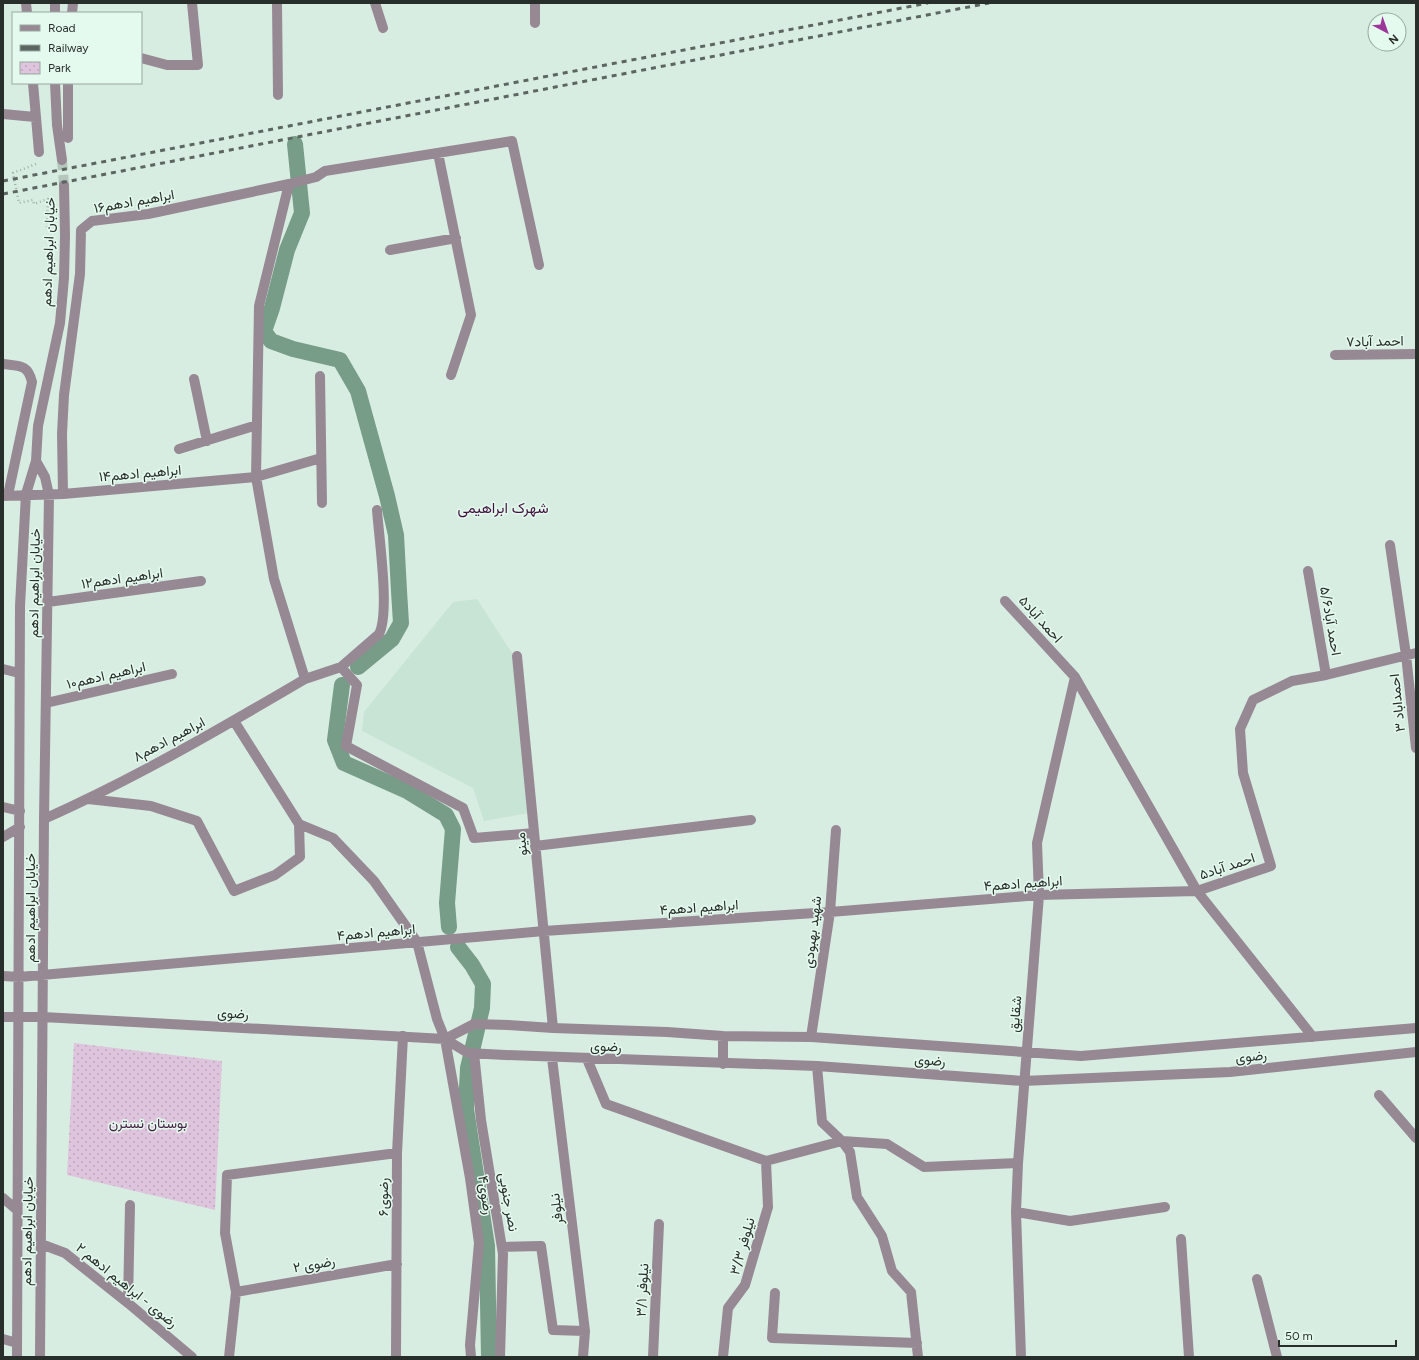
<svg xmlns="http://www.w3.org/2000/svg" width="1419" height="1360" viewBox="0 0 1419 1360" font-family="Figtree,Vazirmatn,sans-serif">
<style>
.built{fill:#c8e4d4}
.park{fill:url(#park-dots)}
.lines{fill:none;stroke-linecap:round;stroke-linejoin:round}
.canal{stroke:#779c87;stroke-width:16}
.minor-tunnel{stroke:#b5c7bd;stroke-width:10;stroke-dasharray:10 5;stroke-linecap:butt}
.path{stroke:#a1b1a8;stroke-width:2.5;stroke-dasharray:1 3;stroke-linecap:butt}
.minor{stroke:#968994;stroke-width:10}
.rail{stroke:#5b6660;stroke-width:3;stroke-dasharray:5 5;stroke-linecap:butt}
.labels{text-anchor:middle;stroke-width:3;stroke-linejoin:round;paint-order:stroke}
.street-label{font-size:14px;fill:#282f2b;stroke:#e5faee}
.park-label{font-size:14px;fill:#441e43;stroke:#e5faee}
.neighbourhood-label{font-size:15px;fill:#421141;stroke:#e5faee}
</style>
<defs>
<pattern id="park-dots" width="8" height="8" patternUnits="userSpaceOnUse"><rect width="8" height="8" fill="#dec4dc"/><path d="M2 2h.1M6 6h.1" fill="none" stroke="#bea9bd" stroke-width="1.8" stroke-linecap="round"/></pattern>
</defs>
<rect width="100%" height="100%" fill="#d8ede1"/>
<path class="built" d="M 477,599 L 512,653 L 528,813 L 484,821 L 473,788 L 362,731 L 364,712 L 453,602 Z"/>
<path class="park" d="M 74,1043 L 222,1061 L 215,1210 L 67,1175 Z"/>
<g class="lines">
<path class="canal" d="M 295,144 L 302,213 L 287,250 L 272,308 L 264,331 L 271,341 L 293,349 L 340,360 L 358,391 L 387,496 L 396,535 L 399,591 L 401,623 L 392,639 L 358,667
M 342,685 L 335,740 L 344,763 L 407,791 L 446,815 L 453,829 L 447,903 L 449,927
M 458,947 L 472,965 L 483,984 L 482,1008 L 468,1068 L 466,1109 L 487,1246 L 489,1357"/>
<path class="minor-tunnel" d="M 62,160 L 64,185"/>
<path class="path" d="M 36,164 L 13,173 L 19,203 L 33,200 L 34,204 L 48,199 L 47,228 L 52,230"/>
<path class="minor" d="M 26,3 L 27,13
M 277,3 L 278,95
M 375,3 L 383,28
M 535,3 L 535,23
M 55,13 L 55,3
M 72,13 L 73,3
M 141,58 L 167,65 L 198,65 L 192,3
M 33,83 L 39,152
M 55,83 L 57,125 L 62,160
M 3,114 L 35,117
M 68,138 L 68,83
M 438,153 L 471,315 L 451,375
M 289,184 L 259,306 L 256,477 L 274,579 L 305,679 L 341,667 L 357,685 L 346,746 L 463,808 L 474,838 L 534,833
M 390,250 L 456,238
M 1335,355 L 1416,354
M 3,364 C 19,366 28,364 32,382 L 8,495
M 320,376 L 322,503
M 194,379 L 207,441
M 179,449 L 257,425
M 36,461 L 45,477 L 49,495 L 44,819 L 40,1357
M 63,494 L 62,434 L 64,395 L 80,274 L 81,230 L 92,221 L 148,214 L 289,184 L 316,177 L 325,171 L 512,141 L 539,265
M 3,496 L 63,494 L 256,477 L 321,458
M 1390,545 L 1406,655 L 1416,748
M 1308,571 L 1326,675
M 1005,601 L 1075,677 L 1197,891 L 1271,866 L 1243,773 L 1240,729 L 1253,700 L 1292,681 L 1326,675 L 1416,653
M 48,602 L 201,581
M 517,656 L 553,1028
M 341,667 L 379,634 C 390,613 379,538 377,510
M 3,669 L 19,673
M 46,703 L 172,674
M 234,721 L 299,824 L 333,838 L 374,881 L 417,942 L 437,1019 L 445,1039 L 470,1178 L 479,1243 L 470,1345 L 471,1357
M 88,799 L 151,806 L 197,821 L 234,891 L 275,875 L 300,857 L 299,824
M 3,807 L 20,811
M 44,819 C 134,779 220,729 305,679
M 3,837 L 20,827
M 535,846 L 751,820
M 3,976 L 19,977 L 544,931 L 830,912 L 1039,895 L 1197,891 L 1313,1037
M 3,1017 L 43,1017 L 445,1039 L 468,1053 L 505,1055 L 817,1066 L 1023,1081 L 1230,1072 L 1416,1052
M 723,1036 L 723,1064
M 811,1037 L 830,912 L 836,830
M 445,1039 L 474,1024 L 508,1025 L 553,1028 L 667,1032 L 723,1036 L 811,1037 L 1081,1056 L 1416,1028
M 474,1053 L 481,1120 L 503,1254 L 500,1357
M 552,1058 L 585,1331 L 583,1357
M 587,1059 L 606,1104 L 766,1161 L 842,1141 L 850,1152 L 857,1197 L 882,1236 L 892,1271 L 911,1292 L 918,1357
M 817,1066 L 822,1122 L 842,1141 L 887,1144 L 924,1167 L 1018,1163
M 1379,1095 L 1416,1138
M 3,1198 L 17,1210
M 1016,1212 L 1070,1221 L 1165,1207
M 1181,1239 L 1189,1357
M 41,1244 L 65,1253 L 128,1303 L 192,1357
M 503,1247 L 541,1246 L 553,1330 L 585,1331
M 1257,1279 L 1277,1357
M 236,1292 L 397,1264
M 775,1293 L 772,1338 L 917,1343
M 128,1303 L 130,1205
M 3,1339 L 17,1343
M 17,1357 L 20,606 L 26,494 L 36,461 L 38,426 L 60,323 L 64,278 L 65,235 L 64,185
M 229,1357 L 236,1292 L 225,1233 L 227,1175 L 397,1153
M 396,1357 L 397,1153 L 403,1036
M 653,1357 L 659,1224
M 723,1357 L 728,1308 L 745,1285 L 768,1207 L 766,1161
M 1021,1357 L 1016,1212 L 1018,1163 L 1039,895 L 1037,843 L 1075,677"/>
<path class="rail" d="M 3,181 L 928,3
M 3,194 L 989,3"/>
</g>
<g class="labels">
<g class="street-label">
<text transform="translate(134 201) rotate(-10)" y="5">ابراهیم ادهم۱۶</text>
<text transform="translate(48 252) rotate(-88)" y="5">خیابان ابراهیم ادهم</text>
<text transform="translate(1375 341) rotate(-1)" y="5">احمد آباد۷</text>
<text transform="translate(140 473) rotate(-5)" y="5">ابراهیم ادهم۱۴</text>
<text transform="translate(122 578) rotate(-8)" y="5">ابراهیم ادهم۱۲</text>
<text transform="translate(34 583) rotate(-89)" y="5">خیابان ابراهیم ادهم</text>
<text transform="translate(1041 619) rotate(48)" y="5">احمد آباد۵</text>
<text transform="translate(1331 621) rotate(80)" y="5">احمد آباد۵/۶</text>
<text transform="translate(106 675) rotate(-13)" y="5">ابراهیم ادهم۱۰</text>
<text transform="translate(1397 703) rotate(-96)" y="5">احمداباد ۳</text>
<text transform="translate(169 739) rotate(-28)" y="5">ابراهیم ادهم۸</text>
<text transform="translate(521 844) rotate(-96)" y="5">مینو</text>
<text transform="translate(1227 866) rotate(-18)" y="5">احمد آباد۵</text>
<text transform="translate(1023 883) rotate(-4)" y="5">ابراهیم ادهم۴</text>
<text transform="translate(699 907) rotate(-4)" y="5">ابراهیم ادهم۴</text>
<text transform="translate(30 908) rotate(-90)" y="5">خیابان ابراهیم ادهم</text>
<text transform="translate(376 932) rotate(-5)" y="5">ابراهیم ادهم۴</text>
<text transform="translate(812 932) rotate(-83)" y="5">شهید بهبودی</text>
<text transform="translate(233 1013) rotate(3)" y="5">رضوی</text>
<text transform="translate(1015 1014) rotate(-85)" y="5">شقایق</text>
<text transform="translate(606 1046) rotate(2)" y="5">رضوی</text>
<text transform="translate(1251 1056) rotate(-6)" y="5">رضوی</text>
<text transform="translate(930 1060) rotate(4)" y="5">رضوی</text>
<text transform="translate(486 1195) rotate(82)" y="5">رضوی۴</text>
<text transform="translate(383 1197) rotate(-90)" y="5">رضوی۶</text>
<text transform="translate(509 1202) rotate(80)" y="5">نصر جنوبی</text>
<text transform="translate(556 1209) rotate(-97)" y="5">نیلوفر</text>
<text transform="translate(27 1231) rotate(-89)" y="5">خیابان ابراهیم ادهم</text>
<text transform="translate(742 1246) rotate(-74)" y="5">نیلوفر ۳/۳</text>
<text transform="translate(314 1264) rotate(-10)" y="5">رضوی ۲</text>
<text transform="translate(127 1285) rotate(39)" y="5">رضوی - ابراهیم ادهم ۲</text>
<text transform="translate(642 1290) rotate(-87)" y="5">نیلوفر ۳/۱</text>
</g>
<g class="park-label">
<text x="148" y="1128">بوستان نسترن</text>
</g>
<g class="neighbourhood-label">
<text x="503" y="513">شهرک ابراهیمی</text>
</g>
</g>
<rect width="1419" height="1360" fill="none" stroke="#282f2b" stroke-width="8"/>
<rect x="12" y="12" width="130" height="72" fill="#e5faee" stroke="#99a9a0"/>
<rect x="20" y="25" width="20" height="6" fill="#968994" stroke="#99a9a0"/>
<text x="48" y="32" font-size="12" fill="#282f2b">Road</text>
<rect x="20" y="45" width="20" height="6" fill="#5b6660" stroke="#99a9a0"/>
<text x="48" y="52" font-size="12" fill="#282f2b">Railway</text>
<rect x="20" y="62" width="20" height="12" fill="url(#park-dots)" stroke="#99a9a0"/>
<text x="48" y="72" font-size="12" fill="#282f2b">Park</text>
<g transform="translate(1387 32) rotate(139)"><circle r="19" fill="#e5faee" stroke="#99a9a0"/>
<path d="M0-3L7 15L0 10L-7 15Z" fill="#9d369b"/>
<text y="-6" font-size="11" font-weight="bold" text-anchor="middle" fill="#282f2b">N</text>
</g>
<path d="M1279 1340v6h117v-6" fill="none" stroke="#282f2b" stroke-width="2"/>
<text x="1285" y="1340" font-size="12" fill="#282f2b" stroke="#e5faee" stroke-width="3" paint-order="stroke">50 m</text>
</svg>
